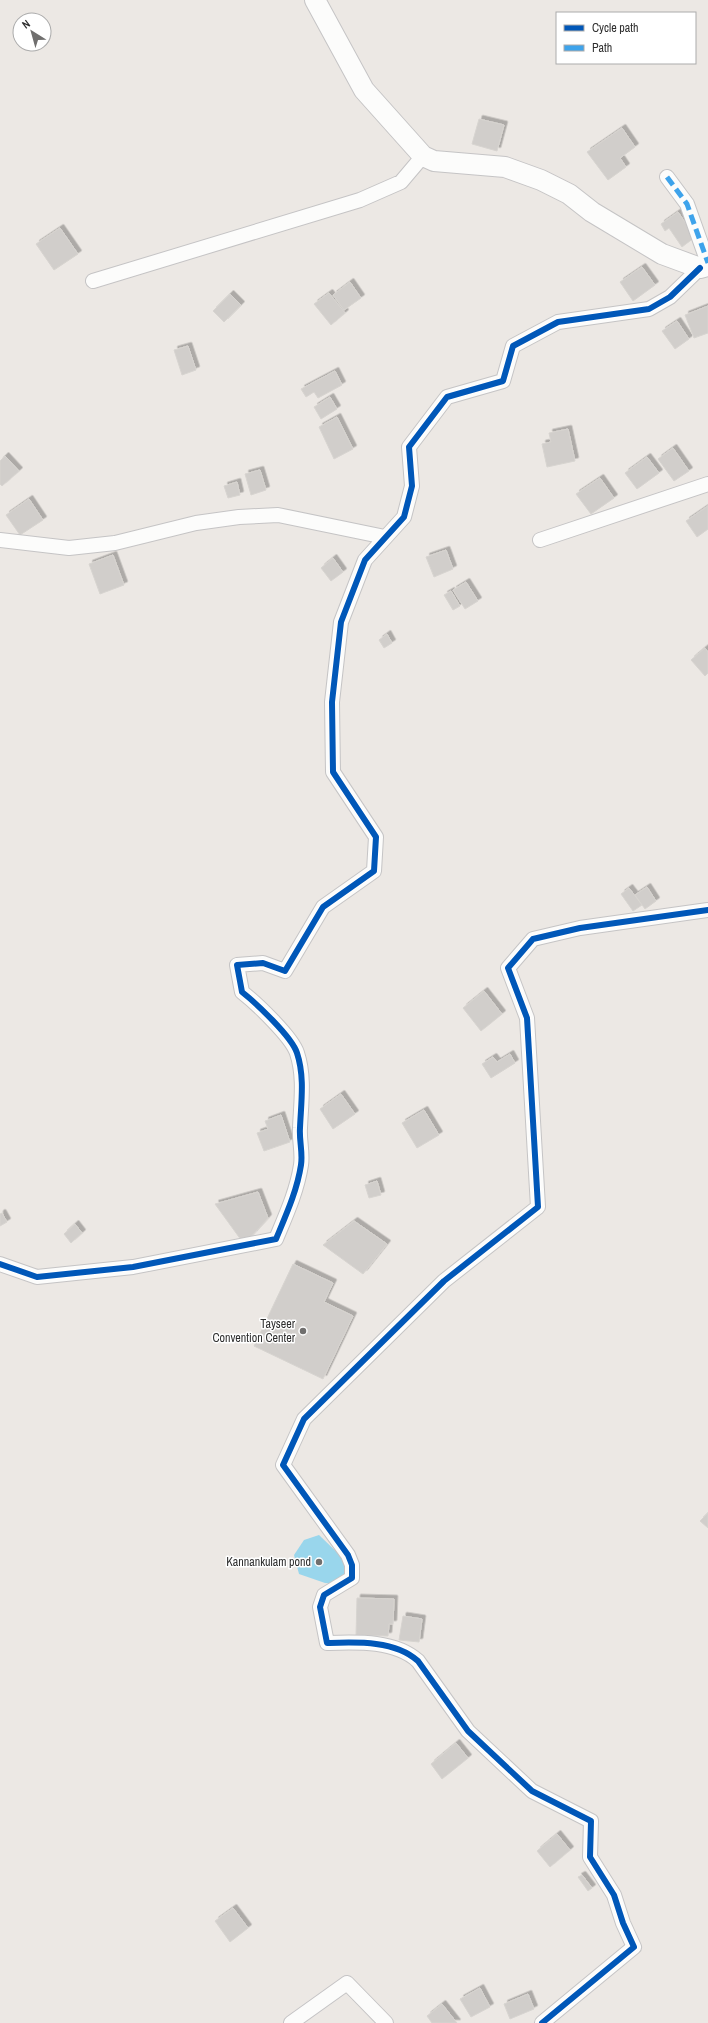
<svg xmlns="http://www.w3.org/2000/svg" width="708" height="2023" viewBox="0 0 708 2023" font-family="'Archivo Narrow',sans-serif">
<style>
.water{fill:#99d6ec}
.building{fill:#d1cecb;stroke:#d7d4d0;filter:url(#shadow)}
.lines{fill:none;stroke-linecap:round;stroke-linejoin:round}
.minor-casing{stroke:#c5c4c5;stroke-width:16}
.secondary-casing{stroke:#c5c4c5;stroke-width:22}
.minor{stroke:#fcfcfb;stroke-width:14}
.secondary{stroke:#fcfcfb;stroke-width:20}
.quiet{stroke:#3ea3eb;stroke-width:5;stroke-dasharray:10 5;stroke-linecap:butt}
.cycleway-casing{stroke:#fff;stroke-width:8}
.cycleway{stroke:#0057b8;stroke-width:6}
.poi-dot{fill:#706f6e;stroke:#fff;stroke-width:1.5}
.labels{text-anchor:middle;stroke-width:3;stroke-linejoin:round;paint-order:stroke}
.poi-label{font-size:12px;fill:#2e2e2e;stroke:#fff;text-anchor:end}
</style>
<defs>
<filter id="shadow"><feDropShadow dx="3.5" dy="-3.5" stdDeviation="0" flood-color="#0004"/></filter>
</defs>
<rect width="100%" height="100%" fill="#ece8e4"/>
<path class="water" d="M 319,1535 L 346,1561 L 348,1571 L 337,1584 L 325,1583 L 299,1574 L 294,1555 L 304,1540 Z"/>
<path class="building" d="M 479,119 L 504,125 L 497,151 L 472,144 Z
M 622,128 L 635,147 L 620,158 L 626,167 L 608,180 L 587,152 Z
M 678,212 L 695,237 L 682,247 L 669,228 L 665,231 L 661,224 Z
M 60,228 L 78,254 L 54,270 L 36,244 Z
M 642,267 L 655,285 L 633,301 L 620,282 Z
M 350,282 L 361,298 L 344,310 L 333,295 Z
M 329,293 L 345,313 L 331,325 L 314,304 Z
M 230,294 L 241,305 L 224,322 L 213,311 Z
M 708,306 L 708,333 L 694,338 L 685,315 Z
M 677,321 L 689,339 L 675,349 L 662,331 Z
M 188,346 L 196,370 L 182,375 L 174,350 Z
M 335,371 L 342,385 L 318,398 L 314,392 L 306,397 L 301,389 Z
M 330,397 L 337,409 L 321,419 L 314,407 Z
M 337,417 L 353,449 L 334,459 L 319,427 Z
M 568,429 L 575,461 L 547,467 L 542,444 L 551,442 L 549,433 Z
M 673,448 L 689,471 L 674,481 L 658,459 Z
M 5,456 L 19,471 L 2,486 L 0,484 L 0,461 Z
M 647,457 L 659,473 L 637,489 L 625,473 Z
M 260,470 L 266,490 L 251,495 L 245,474 Z
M 600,478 L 614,498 L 591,514 L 576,494 Z
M 237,482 L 240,495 L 228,498 L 224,486 Z
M 29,499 L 43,520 L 20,535 L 6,515 Z
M 708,506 L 708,529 L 697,537 L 686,521 Z
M 446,550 L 453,569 L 434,577 L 426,557 Z
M 113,555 L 124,585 L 100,594 L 89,564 Z
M 333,558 L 343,572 L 331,581 L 321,568 Z
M 466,582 L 478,601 L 465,609 L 453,590 Z
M 451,591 L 460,606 L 453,610 L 444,595 Z
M 387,634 L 392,643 L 384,648 L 379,640 Z
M 705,648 L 708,652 L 708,673 L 705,676 L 691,660 Z
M 647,887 L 656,901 L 645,909 L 635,895 Z
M 629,888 L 642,905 L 633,911 L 621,894 Z
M 484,991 L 502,1014 L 481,1031 L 463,1008 Z
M 510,1054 L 515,1063 L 491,1078 L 482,1064 L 493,1057 L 497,1062 Z
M 341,1094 L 355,1114 L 333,1129 L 320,1109 Z
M 424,1110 L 439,1135 L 417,1148 L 402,1123 Z
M 281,1115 L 290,1142 L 264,1151 L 257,1133 L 268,1129 L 265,1121 Z
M 377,1181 L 381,1195 L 369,1198 L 365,1185 Z
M 258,1192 L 268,1218 L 244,1244 L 215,1204 Z
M 2,1213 L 7,1222 L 0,1226 L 0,1214 Z
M 354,1221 L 387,1244 L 363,1274 L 323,1245 Z
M 75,1224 L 82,1233 L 71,1243 L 64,1234 Z
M 293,1264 L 333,1283 L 324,1302 L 353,1316 L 323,1379 L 254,1346 Z
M 708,1513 L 708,1528 L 700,1521 Z
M 357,1598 L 394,1599 L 393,1624 L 389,1624 L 388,1636 L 356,1635 Z
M 403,1616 L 422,1619 L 419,1642 L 399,1640 Z
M 456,1743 L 468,1758 L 442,1779 L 431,1764 Z
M 557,1834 L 570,1850 L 550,1867 L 537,1851 Z
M 582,1875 L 592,1888 L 588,1891 L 578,1877 Z
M 233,1908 L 248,1928 L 230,1942 L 215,1921 Z
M 480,1988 L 490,2007 L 471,2017 L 460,1999 Z
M 528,1994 L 534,2009 L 510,2019 L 504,2004 Z
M 442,2004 L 457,2023 L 432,2023 L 427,2016 Z"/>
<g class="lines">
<g class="minor-casing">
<path id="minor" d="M 667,177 L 687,204 L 708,263
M 93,281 L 360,200 L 401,182 L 423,156
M 0,540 L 69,548 L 115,543 L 196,523 L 239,517 L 278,515 L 385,537
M 540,540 L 708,484
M 0,1264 L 37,1277 L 133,1267 L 276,1239 C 286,1215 297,1191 301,1165 C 303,1153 299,1140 300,1128 C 301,1103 305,1077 297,1053 C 292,1037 256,1003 242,992 L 237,965 L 263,963 L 285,971 L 323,907 L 374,871 L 376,837 L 333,772 L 332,702 L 341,622 L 365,560 L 404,517 L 412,486 L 409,447 L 447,397 L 503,381 L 513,346 L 558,322 L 649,309 L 670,297 L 700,268
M 291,2023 L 347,1983 L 386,2023
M 542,2023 L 634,1947 L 623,1923 L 614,1895 L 590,1857 L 591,1821 L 532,1791 L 468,1731 L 418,1661 C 395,1640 356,1642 327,1643 L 320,1607 L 324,1595 L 352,1578 L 352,1565 L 348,1555 L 283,1465 L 304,1419 L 444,1281 L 538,1207 L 527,1018 L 508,968 L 533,939 L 580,928 L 708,910"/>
</g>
<g class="secondary-casing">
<path id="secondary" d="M 315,0 L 364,90 L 423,156 L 434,161 L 505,167 L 541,180 L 569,194 L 592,212 L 662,254 L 700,268 L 708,266"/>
</g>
<use href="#minor" class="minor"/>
<use href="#secondary" class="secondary"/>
<path class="quiet" d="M 667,177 L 687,204 L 708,263"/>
<g class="cycleway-casing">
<path id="cycleway" d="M 0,1264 L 37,1277 L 133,1267 L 276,1239 C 286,1215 297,1191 301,1165 C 303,1153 299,1140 300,1128 C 301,1103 305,1077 297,1053 C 292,1037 256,1003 242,992 L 237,965 L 263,963 L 285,971 L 323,907 L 374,871 L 376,837 L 333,772 L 332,702 L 341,622 L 365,560 L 404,517 L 412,486 L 409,447 L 447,397 L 503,381 L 513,346 L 558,322 L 649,309 L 670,297 L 700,268
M 542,2023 L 634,1947 L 623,1923 L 614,1895 L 590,1857 L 591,1821 L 532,1791 L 468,1731 L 418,1661 C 395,1640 356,1642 327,1643 L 320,1607 L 324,1595 L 352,1578 L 352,1565 L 348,1555 L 283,1465 L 304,1419 L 444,1281 L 538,1207 L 527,1018 L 508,968 L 533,939 L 580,928 L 708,910"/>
</g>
<use href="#cycleway" class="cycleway"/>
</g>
<g class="poi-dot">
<circle cx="303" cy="1331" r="4"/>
<circle cx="319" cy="1562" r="4"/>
</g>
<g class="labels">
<g class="poi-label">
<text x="295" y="1328">Tayseer<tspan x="295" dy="14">Convention Center</tspan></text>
<text x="311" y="1566">Kannankulam pond</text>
</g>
</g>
<rect x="556" y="12" width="140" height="52" fill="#ffffff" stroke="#ababab"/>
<rect x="564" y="25" width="20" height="6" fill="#0057b8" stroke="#ababab"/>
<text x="592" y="32" font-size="12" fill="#2e2e2e">Cycle path</text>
<rect x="564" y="45" width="20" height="6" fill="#3ea3eb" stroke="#ababab"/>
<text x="592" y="52" font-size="12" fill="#2e2e2e">Path</text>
<g transform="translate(32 32) rotate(323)"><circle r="19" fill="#ffffff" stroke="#ababab"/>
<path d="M0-3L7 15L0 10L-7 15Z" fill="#706f6e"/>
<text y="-6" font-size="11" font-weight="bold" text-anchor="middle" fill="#2e2e2e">N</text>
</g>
</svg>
